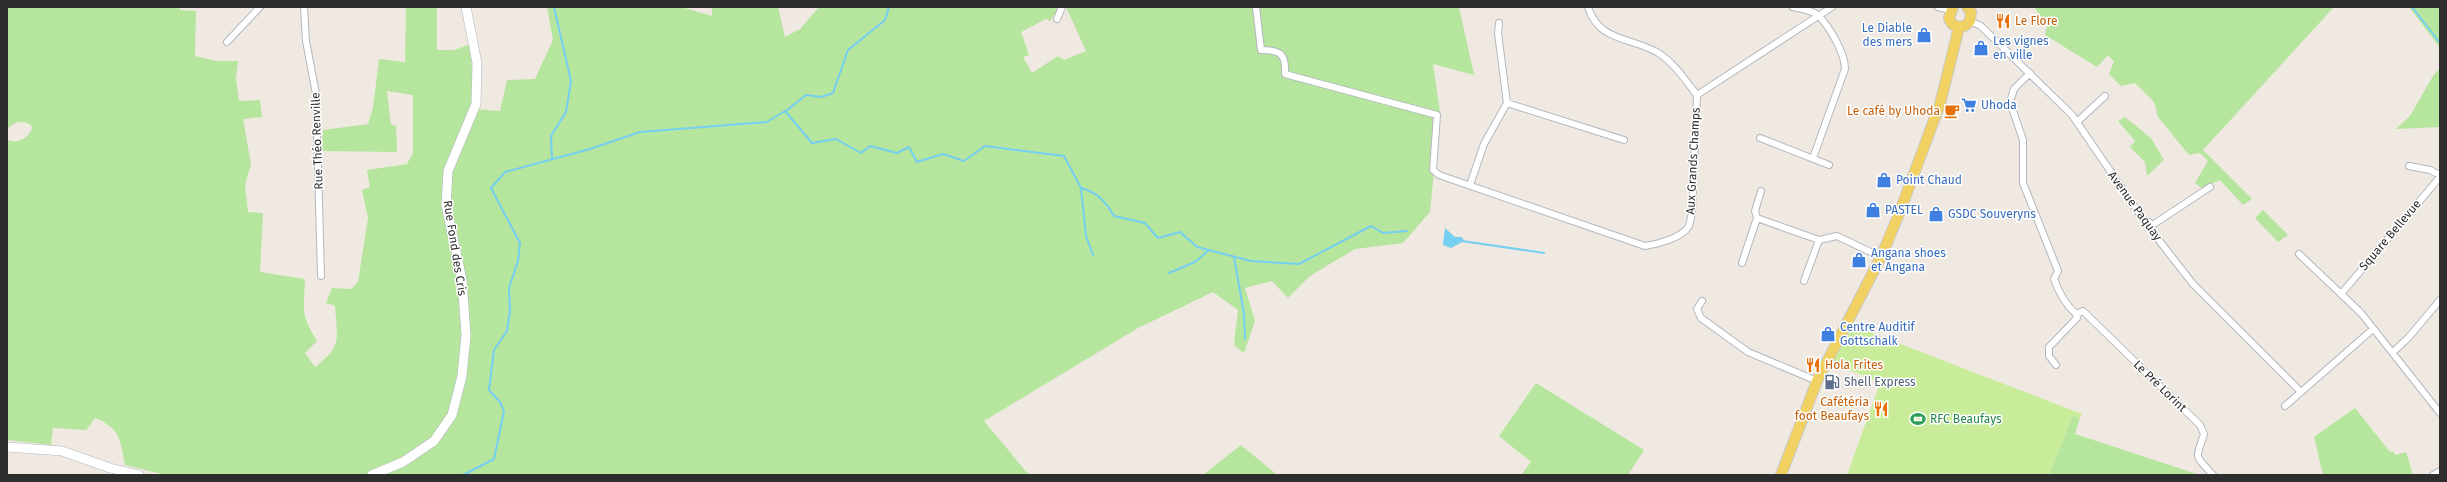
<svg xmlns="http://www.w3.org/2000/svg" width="2447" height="482" viewBox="0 0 2447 482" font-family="'Fira Sans',sans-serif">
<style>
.green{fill:#b6e59e}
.pitch{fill:#c9ec9a}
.water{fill:#75cff0}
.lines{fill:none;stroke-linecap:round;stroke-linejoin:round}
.stream{stroke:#75cff0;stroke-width:2}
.street-casing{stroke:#b4b7c1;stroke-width:8}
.secondary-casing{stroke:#b4b7c1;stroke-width:10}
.primary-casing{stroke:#c9c9c9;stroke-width:12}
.street{stroke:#fff;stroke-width:6}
.secondary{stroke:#fff;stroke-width:9}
.primary{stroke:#f2d163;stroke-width:10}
.labels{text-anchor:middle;stroke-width:3;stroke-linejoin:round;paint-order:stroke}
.food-label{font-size:12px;fill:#c56008;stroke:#fff;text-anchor:start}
.shop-label{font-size:12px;fill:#366cbe;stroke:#fff;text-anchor:start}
.street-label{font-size:12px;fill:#2e2e2e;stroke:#fff}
.service-label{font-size:12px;fill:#4e5e75;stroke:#fff;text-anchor:start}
.leisure-label{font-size:12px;fill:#27864d;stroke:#fff;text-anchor:start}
</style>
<rect width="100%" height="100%" fill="#efe9e1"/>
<path class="green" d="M 7,7 L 180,7 L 180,10 L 196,11 L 195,56 L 217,61 L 238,61 L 236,79 L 239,101 L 260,100 L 262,117 L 243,119 L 251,164 L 245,185 L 248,212 L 263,213 L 260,272 L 305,279 C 304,311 300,313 317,341 L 305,353 L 315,367 C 343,346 337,338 335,306 L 326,303 L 332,288 L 351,289 L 358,282 L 368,218 L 362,190 L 370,187 L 367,170 L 407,164 L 413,153 L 413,95 L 387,91 L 391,125 L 396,126 L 397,152 L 322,151 L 323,130 L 368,124 L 373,108 L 379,59 L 405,62 L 406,7 L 437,7 L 437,50 L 454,50 L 471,44 L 473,109 L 500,111 L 507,80 L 535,79 L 553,40 L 547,7 L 681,7 L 712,16 L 712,7 L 778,7 L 785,37 L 800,29 L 819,7 L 1060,7 L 1050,21 L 1046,19 L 1021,32 L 1029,55 L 1023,57 L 1032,73 L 1058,56 L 1064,60 L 1086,51 L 1066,7 L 1459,7 L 1474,75 L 1433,64 L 1440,112 L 1430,212 L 1403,243 L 1355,249 L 1310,276 L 1288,298 L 1272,281 L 1245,288 L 1255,321 L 1244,353 L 1234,345 L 1238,310 L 1213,292 L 1138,328 L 984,421 L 1029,475 L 166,475 L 125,465 C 120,439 121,429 95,418 L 86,430 L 53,428 L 51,445 L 7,440 L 7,140 C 18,144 27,139 32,129 L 31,125 C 21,119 15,122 7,129 Z
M 2034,7 L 2334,7 L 2203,150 L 2252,199 L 2243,205 L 2220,180 L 2202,188 L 2195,183 L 2208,161 L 2200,153 L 2189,155 L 2158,117 L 2154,102 L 2135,83 L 2121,86 L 2109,74 L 2114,61 L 2108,55 L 2097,67 L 2045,35 L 2047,25 Z
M 2409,7 L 2440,7 L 2440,48 Z
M 2440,68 L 2440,127 L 2396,129 L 2410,116 L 2433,76 Z
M 2125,117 L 2151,138 L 2164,160 L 2147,176 L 2145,162 L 2130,147 L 2135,141 L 2118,121 Z
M 2263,210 L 2288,235 L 2278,242 L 2255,218 Z
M 1536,383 L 1644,450 L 1628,475 L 1521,475 L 1531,462 L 1499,436 Z
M 2355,408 L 2390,452 L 2393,451 L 2395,455 L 2406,452 L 2413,475 L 2323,475 L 2314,437 Z
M 2073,415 L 2080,418 L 2075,434 L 2200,475 L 2049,475 Z
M 1241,445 L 1276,474 L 1203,475 Z"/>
<path class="pitch" d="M 1851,325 L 2082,414 L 2080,418 L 2073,415 L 2049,475 L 1847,475 L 1880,383 L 1831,362 Z"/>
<path class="water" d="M 1445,228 L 1455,237 L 1462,237 L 1464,241 L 1451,248 L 1443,245 Z"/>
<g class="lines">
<path class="stream" d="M 2412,7 L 2440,43
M 786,111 L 806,95 L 821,97 L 833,93 L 848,50 L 885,20 L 889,7
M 552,159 L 551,136 L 566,112 L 571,81 L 554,7
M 1081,188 L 1086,236 L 1093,255
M 1462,241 L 1544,253
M 1234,257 L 1244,314 L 1245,339
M 1169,273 L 1195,262 L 1209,250
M 463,475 L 494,459 L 504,411 L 500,402 L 489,390 L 494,350 L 507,331 L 510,311 L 509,288 L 518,261 L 520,243 L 491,188 L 505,172 L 590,149 L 640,132 L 767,122 L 785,111 L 812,143 L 836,139 L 861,153 L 870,146 L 897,153 L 909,147 L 917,162 L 943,154 L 964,161 L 985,146 L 1064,156 L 1081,188 C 1097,192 1106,202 1114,216 L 1145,223 L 1158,238 L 1180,232 L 1197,247 L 1251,261 L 1299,264 L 1371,226 L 1383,233 L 1407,231"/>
<g class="street-casing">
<path id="street" d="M 304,7 L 306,41 L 316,94 L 321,276
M 1256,7 L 1261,50 C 1281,50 1286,54 1285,74 L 1437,115 L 1433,170 L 1439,175 L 1645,246 C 1658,244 1682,238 1689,226 C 1690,222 1691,217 1692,213 L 1697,95
M 1588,7 C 1599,43 1634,37 1660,54 C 1675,64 1685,80 1697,95
M 1793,7 C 1801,9 1813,10 1819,16 C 1830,28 1845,53 1845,69 L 1813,158
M 1938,7 L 1950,10
M 1057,19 L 1062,7
M 1970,21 L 1981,26 L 2072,115 L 2143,219 L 2149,222 L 2154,234 L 2193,284 L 2301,392
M 227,42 L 260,7
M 2030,73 L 2014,89 L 2010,102 L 2023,140 L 2023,183 L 2058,271 L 2054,279 C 2059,293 2065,304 2076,314 L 2083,311 L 2200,425 L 2204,434 C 2196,460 2193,453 2213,475
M 1697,95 L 1832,7
M 1507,103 L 1624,140
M 2077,122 L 2105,96
M 1760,138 L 1829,165
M 2409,166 L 2430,170 L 2440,175
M 1470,185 L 1484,144 L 1507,103 L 1498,33 L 1499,23
M 1757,218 L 1755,211 L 1761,191
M 2151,226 L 2210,187
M 2299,254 L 2361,313 L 2440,413
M 1742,263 L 1757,218 L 1819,240 L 1837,236 L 1881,257
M 1804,281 L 1819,240
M 2341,294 L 2440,177
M 1702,301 L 1697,309 L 1701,318 L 1748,352 L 1817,381
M 2393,352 L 2409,337 L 2440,300
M 2056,365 L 2049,356 L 2049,347 L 2077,318 L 2076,314
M 2285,406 L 2373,329
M 2433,475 L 2440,471"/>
</g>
<g class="secondary-casing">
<path id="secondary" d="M 7,447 L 62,451 L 110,468 L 139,475
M 372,475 L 403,462 L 434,441 L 452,415 L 462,376 L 466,335 L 462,280 L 446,205 L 448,171 L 476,104 L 477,63 L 466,7"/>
</g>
<g class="primary-casing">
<path id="primary" d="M 1953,7 L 1949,18 C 1952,28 1963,30 1970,21 L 1971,12 L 1967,7
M 1781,475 L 1817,381 L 1881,257 L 1899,214 L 1940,104 L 1959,27"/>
</g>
<use href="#street" class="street"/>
<use href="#secondary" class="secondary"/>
<use href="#primary" class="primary"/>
</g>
<defs>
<g id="restaurant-bare" transform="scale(1.2)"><path d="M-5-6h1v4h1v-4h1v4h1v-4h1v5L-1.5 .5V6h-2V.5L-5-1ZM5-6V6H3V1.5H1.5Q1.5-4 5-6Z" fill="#e8710a" stroke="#fff" stroke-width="2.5" paint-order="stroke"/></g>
<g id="shop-bare" transform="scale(1.2)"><path d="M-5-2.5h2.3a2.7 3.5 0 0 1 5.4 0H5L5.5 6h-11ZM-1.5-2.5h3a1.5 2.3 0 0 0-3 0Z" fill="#3f7fe0" stroke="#fff" stroke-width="2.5" paint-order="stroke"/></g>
<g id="supermarket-bare" transform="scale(1.2)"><path d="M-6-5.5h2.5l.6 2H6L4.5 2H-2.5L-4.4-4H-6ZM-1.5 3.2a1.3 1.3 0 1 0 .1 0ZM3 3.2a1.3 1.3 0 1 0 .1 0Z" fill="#3f7fe0" stroke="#fff" stroke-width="2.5" paint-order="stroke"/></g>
<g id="cafe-bare" transform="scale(1.2)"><path d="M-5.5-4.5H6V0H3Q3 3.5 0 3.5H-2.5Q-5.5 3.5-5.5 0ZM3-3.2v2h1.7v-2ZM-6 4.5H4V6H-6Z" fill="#e8710a" stroke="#fff" stroke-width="2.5" paint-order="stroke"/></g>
<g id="fuel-bare" transform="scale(1.2)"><path d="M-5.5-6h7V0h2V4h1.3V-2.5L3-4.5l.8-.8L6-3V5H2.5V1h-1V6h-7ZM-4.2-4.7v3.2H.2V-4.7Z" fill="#5c6f8a" stroke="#fff" stroke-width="2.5" paint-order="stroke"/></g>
<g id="stadium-bare" transform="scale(1.2)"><path d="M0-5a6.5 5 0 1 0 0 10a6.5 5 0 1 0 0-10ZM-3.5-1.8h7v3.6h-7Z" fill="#2e9e5b" stroke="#fff" stroke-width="2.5" paint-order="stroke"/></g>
</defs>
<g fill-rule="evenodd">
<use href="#restaurant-bare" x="2003" y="21"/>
<use href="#shop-bare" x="1924" y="35"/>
<use href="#shop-bare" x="1981" y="48"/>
<use href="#supermarket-bare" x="1969" y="105"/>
<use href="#cafe-bare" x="1952" y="111"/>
<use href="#shop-bare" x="1884" y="180"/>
<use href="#shop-bare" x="1873" y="210"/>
<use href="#shop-bare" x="1936" y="214"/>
<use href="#shop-bare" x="1859" y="260"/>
<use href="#shop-bare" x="1828" y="334"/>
<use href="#restaurant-bare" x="1813" y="365"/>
<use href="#fuel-bare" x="1832" y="382"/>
<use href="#restaurant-bare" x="1881" y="409"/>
<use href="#stadium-bare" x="1918" y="419"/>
</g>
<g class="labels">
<g class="food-label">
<text x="2015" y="25">Le Flore</text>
<text x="1940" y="115" text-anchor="end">Le café by Uhoda</text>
<text x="1825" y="369">Hola Frites</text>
<text x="1869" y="406" text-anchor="end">Cafétéria<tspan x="1869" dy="14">foot Beaufays</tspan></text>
</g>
<g class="shop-label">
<text x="1912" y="32" text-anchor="end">Le Diable<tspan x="1912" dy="14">des mers</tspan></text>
<text x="1993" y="45">Les vignes<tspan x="1993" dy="14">en ville</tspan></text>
<text x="1981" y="109">Uhoda</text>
<text x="1896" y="184">Point Chaud</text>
<text x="1885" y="214">PASTEL</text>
<text x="1948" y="218">GSDC Souveryns</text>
<text x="1871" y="257">Angana shoes<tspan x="1871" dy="14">et Angana</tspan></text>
<text x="1840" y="331">Centre Auditif<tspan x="1840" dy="14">Gottschalk</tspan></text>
</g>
<g class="street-label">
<text transform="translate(317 141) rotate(-92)" y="4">Rue Théo Renville</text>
<text transform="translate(1693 161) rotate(-87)" y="4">Aux Grands Champs</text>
<text transform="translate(2135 206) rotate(54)" y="4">Avenue Paquay</text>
<text transform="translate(2390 235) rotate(-50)" y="4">Square Bellevue</text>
<text transform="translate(455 248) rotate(81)" y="4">Rue Fond des Cris</text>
<text transform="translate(2160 386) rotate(44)" y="4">Le Pré Lorint</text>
</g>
<g class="service-label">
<text x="1844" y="386">Shell Express</text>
</g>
<g class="leisure-label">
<text x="1930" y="423">RFC Beaufays</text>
</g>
</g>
<rect width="2447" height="482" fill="none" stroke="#2e2e2e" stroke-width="16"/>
</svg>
